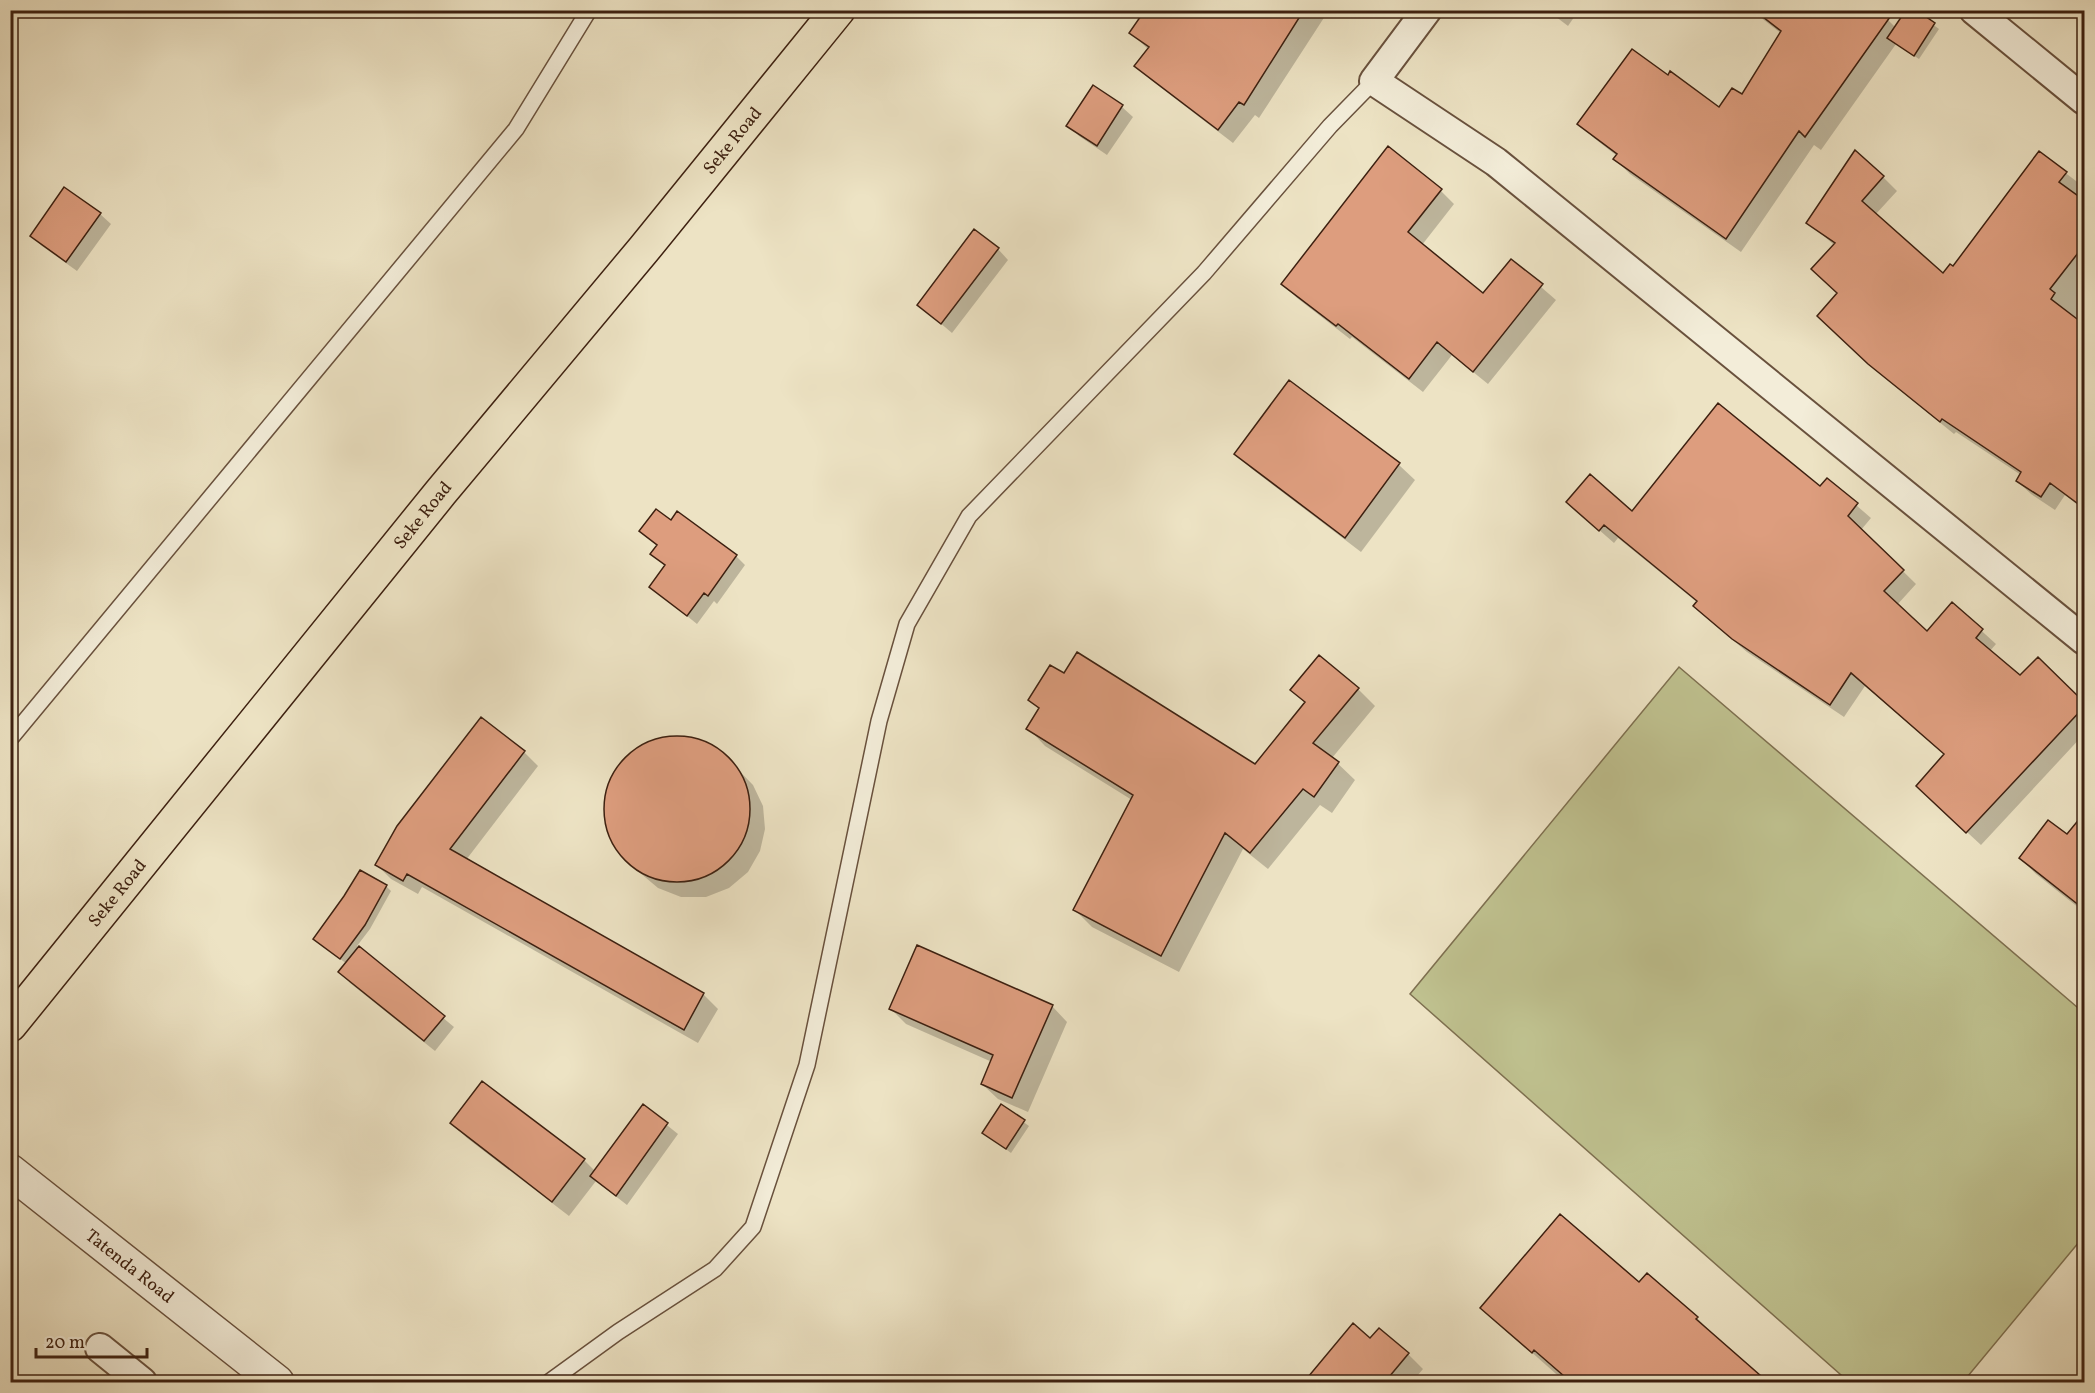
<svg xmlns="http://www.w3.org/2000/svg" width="2095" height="1393" viewBox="0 0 2095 1393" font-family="Vollkorn,serif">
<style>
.green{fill:#bfc18f;stroke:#7e7050;stroke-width:1.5}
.shadow{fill:#0003}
.building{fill:#dd9d7e;stroke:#3d2010;stroke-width:1.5}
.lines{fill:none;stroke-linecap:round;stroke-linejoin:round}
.service-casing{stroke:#69513d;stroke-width:18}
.minor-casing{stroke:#69513d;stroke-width:32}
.tertiary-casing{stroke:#69513d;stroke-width:36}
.primary-casing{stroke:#3d2010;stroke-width:36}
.service{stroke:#f3edd9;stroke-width:15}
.minor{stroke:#f3edd9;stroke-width:28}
.tertiary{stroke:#f3edd9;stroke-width:33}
.primary{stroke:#ede3c4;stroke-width:33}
.labels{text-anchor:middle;stroke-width:5;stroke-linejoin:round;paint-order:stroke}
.street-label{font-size:18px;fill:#3d2010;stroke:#f3edd9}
</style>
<rect width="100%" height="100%" fill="#ede3c4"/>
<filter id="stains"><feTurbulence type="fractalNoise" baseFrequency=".00333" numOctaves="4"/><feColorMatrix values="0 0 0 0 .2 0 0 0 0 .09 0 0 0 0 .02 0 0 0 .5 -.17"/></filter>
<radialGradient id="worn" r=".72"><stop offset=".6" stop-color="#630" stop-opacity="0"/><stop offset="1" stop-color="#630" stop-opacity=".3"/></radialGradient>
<path class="green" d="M 1679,667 L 2084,1013 L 2084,1236 L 1963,1382 L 1849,1382 L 1410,994 Z"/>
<path class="shadow" d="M 1147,10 L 1329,10 L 1259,118 L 1255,115 L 1233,143 L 1151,80 L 1136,66 L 1149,50 L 1131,33 Z
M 1547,10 L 1579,10 L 1568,26 Z
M 1751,10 L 1873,10 L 1888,20 L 1896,28 L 1913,10 L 1939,29 L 1919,59 L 1896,44 L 1821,150 L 1814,145 L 1741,252 L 1630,174 L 1615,159 L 1617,156 L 1594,138 L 1579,124 L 1719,110 L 1742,96 L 1782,34 Z
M 1094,87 L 1122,107 L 1133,117 L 1107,155 L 1079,136 L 1068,125 Z
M 2039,153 L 2084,187 L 2084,510 L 2065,495 L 2055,510 L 2031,494 L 2017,481 L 2021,475 L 1956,432 L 1954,434 L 1884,377 L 1833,329 L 1839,294 L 1834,245 L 1808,222 L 1883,177 L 1897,191 L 1875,215 L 1943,275 L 1953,268 Z
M 1441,191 L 1454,204 L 1422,245 L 1483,295 L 1511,261 L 1556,300 L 1488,384 L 1452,355 L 1423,392 L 1352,337 L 1350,339 L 1297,298 L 1283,284 Z
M 100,214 L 111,224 L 77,271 L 42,246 L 31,236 Z
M 998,249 L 1008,260 L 952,333 L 919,305 Z
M 1289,382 L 1399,465 L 1415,480 L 1361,552 L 1252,469 L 1236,454 Z
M 1827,480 L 1871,518 L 1861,530 L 1916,584 L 1897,605 L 1927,633 L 1952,604 L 1996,644 L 1990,651 L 2020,677 L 2084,705 L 2084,734 L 1981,845 L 1931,799 L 1946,755 L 1865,686 L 1844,717 L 1747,652 L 1709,620 L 1695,606 L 1698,603 L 1618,538 L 1614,543 L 1582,515 L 1632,513 L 1820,488 Z
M 677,514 L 736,556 L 745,565 L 717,604 L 714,601 L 697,624 L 651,587 L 666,567 L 652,554 L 658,546 L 641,531 L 671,522 Z
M 1358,689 L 1375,706 L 1332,758 L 1355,780 L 1332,813 L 1320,805 L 1268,869 L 1243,849 L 1179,972 L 1092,927 L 1075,910 L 1132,800 L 1045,746 L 1028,728 L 1040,710 L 1030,700 L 1255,766 L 1306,704 L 1292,690 Z
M 679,737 L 702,741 L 721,752 L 753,785 L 763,806 L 765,829 L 760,851 L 748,872 L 729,888 L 706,897 L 681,897 L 658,888 L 639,872 L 622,856 L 610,834 L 605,810 L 609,786 L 620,766 L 636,750 L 657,740 Z
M 524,752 L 538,766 L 466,860 L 704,995 L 718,1009 L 698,1043 L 422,887 L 418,894 L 391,879 L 377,865 Z
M 2084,814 L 2084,912 L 2036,874 L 2020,858 L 2067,836 Z
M 386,886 L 391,891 L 370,929 L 357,946 L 454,1027 L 435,1051 L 350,983 L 340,972 L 347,964 L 320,944 L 346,897 Z
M 1052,1006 L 1067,1022 L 1028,1112 L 998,1099 L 982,1084 L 992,1062 L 906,1024 L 891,1009 Z
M 483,1083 L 584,1160 L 595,1171 L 643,1106 L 678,1134 L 627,1205 L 596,1181 L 569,1216 L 467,1138 L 452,1123 Z
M 1001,1106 L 1029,1126 L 1011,1153 L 984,1133 Z
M 1639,1284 L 1697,1318 L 1712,1333 L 1711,1334 L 1766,1382 L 1563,1382 L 1564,1381 L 1482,1308 Z
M 1371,1340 L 1408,1354 L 1423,1369 L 1412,1382 L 1305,1382 Z"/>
<path class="building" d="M 1145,10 L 1304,10 L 1244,105 L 1239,102 L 1218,130 L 1134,66 L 1149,47 L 1129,33 Z
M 1754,10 L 1895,10 L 1805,137 L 1799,131 L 1726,239 L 1613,159 L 1617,154 L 1577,124 L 1632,49 L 1668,75 L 1670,71 L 1719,107 L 1732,88 L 1742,94 L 1781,31 Z
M 1906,10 L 1916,10 L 1935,23 L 1914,56 L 1887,38 Z
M 1093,85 L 1123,105 L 1097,146 L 1066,126 Z
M 1388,146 L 1442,189 L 1408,232 L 1483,293 L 1511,259 L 1543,284 L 1473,372 L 1437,342 L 1409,379 L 1338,324 L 1336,326 L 1281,284 Z
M 1855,150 L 1884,176 L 1862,201 L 1943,273 L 1950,264 L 1953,266 L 2039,151 L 2067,172 L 2059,182 L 2085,201 L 2085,244 L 2050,289 L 2055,293 L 2051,299 L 2085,325 L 2085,509 L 2050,483 L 2041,497 L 2016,481 L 2021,472 L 1942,419 L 1940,422 L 1868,364 L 1817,316 L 1837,293 L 1811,269 L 1835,243 L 1806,223 Z
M 64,187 L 101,213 L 66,262 L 30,236 Z
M 974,229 L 999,248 L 941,324 L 917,305 Z
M 1289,380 L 1400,463 L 1345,538 L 1234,454 Z
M 1718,403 L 1820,486 L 1827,478 L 1858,503 L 1848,516 L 1904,570 L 1884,591 L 1927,631 L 1952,602 L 1983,629 L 1976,638 L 2020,675 L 2038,657 L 2085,703 L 2085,706 L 1966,833 L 1916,786 L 1944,754 L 1851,673 L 1830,705 L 1732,639 L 1693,606 L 1697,601 L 1604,525 L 1599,531 L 1566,502 L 1590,474 L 1632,511 Z
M 656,509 L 671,520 L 677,511 L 737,555 L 708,596 L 704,593 L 687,616 L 649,587 L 665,565 L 650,554 L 657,545 L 639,531 Z
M 1077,652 L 1255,764 L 1305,702 L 1290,690 L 1319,655 L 1359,688 L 1313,743 L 1339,762 L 1314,797 L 1303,789 L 1250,853 L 1225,833 L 1161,956 L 1073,910 L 1133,795 L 1026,729 L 1039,708 L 1028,700 L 1050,665 L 1064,673 Z
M 481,717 L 525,751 L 450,849 L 704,993 L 684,1030 L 407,874 L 403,881 L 375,865 L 397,826 Z
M604 809a73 73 0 1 1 146 0a73 73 0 1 1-146 0Z
M 2085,812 L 2085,910 L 2019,858 L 2048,820 L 2067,834 Z
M 360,870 L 387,885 L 365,925 L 340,959 L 313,939 L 344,896 Z
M 917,945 L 1053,1005 L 1012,1098 L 981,1084 L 993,1055 L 889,1009 Z
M 359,946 L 445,1016 L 424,1041 L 338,972 Z
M 482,1081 L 585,1159 L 552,1202 L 450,1123 Z
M 643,1104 L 668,1123 L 616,1196 L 590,1176 Z
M 1001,1104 L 1025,1120 L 1006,1149 L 982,1133 Z
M 1560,1214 L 1639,1282 L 1647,1273 L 1698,1317 L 1696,1319 L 1769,1383 L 1572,1383 L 1534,1350 L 1532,1353 L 1480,1308 Z
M 1353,1323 L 1370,1338 L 1379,1328 L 1409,1353 L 1384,1383 L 1303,1383 Z"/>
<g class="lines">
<g class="service-casing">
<path id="service" d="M 10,739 L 516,129 L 589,10
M 549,1382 L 618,1332 L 715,1269 L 753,1227 L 807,1065 L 879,721 L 907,624 L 969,516 L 1204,273 L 1330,126 L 1374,81"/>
</g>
<g class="minor-casing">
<path id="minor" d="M 1427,10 L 1374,81 L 1496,162 L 2084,640
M 1974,10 L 2084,100
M 100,1348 L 142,1382"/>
</g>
<g class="tertiary-casing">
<g id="tertiary">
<path id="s1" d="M 10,1171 L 277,1382"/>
</g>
</g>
<g class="primary-casing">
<g id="primary">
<path id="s2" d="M 10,1025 L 441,492 L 644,249 L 838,10"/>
</g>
</g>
<use href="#service" class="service"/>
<use href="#minor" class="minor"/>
<use href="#tertiary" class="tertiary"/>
<use href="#primary" class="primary"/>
</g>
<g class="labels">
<g class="street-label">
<text dy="6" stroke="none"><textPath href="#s2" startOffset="1142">Seke Road</textPath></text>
<text dy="6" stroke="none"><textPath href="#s2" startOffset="656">Seke Road</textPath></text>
<text dy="6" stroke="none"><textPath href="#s2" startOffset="170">Seke Road</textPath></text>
<text dy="6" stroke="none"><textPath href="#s1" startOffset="153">Tatenda Road</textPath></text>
</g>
</g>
<rect width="2095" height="1393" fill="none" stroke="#ede3c4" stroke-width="36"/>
<rect x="12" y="12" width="2071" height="1369" fill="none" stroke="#3d2010" stroke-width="3"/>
<rect x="18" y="18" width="2059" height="1357" fill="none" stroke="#3d2010" stroke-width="1.5"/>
<path d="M36 1348v9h111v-9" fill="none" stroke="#3d2010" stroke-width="3"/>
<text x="45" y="1348" font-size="18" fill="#3d2010" stroke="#f3edd9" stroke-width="4.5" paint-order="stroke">20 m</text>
<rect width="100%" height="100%" filter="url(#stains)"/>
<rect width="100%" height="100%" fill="url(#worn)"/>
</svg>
